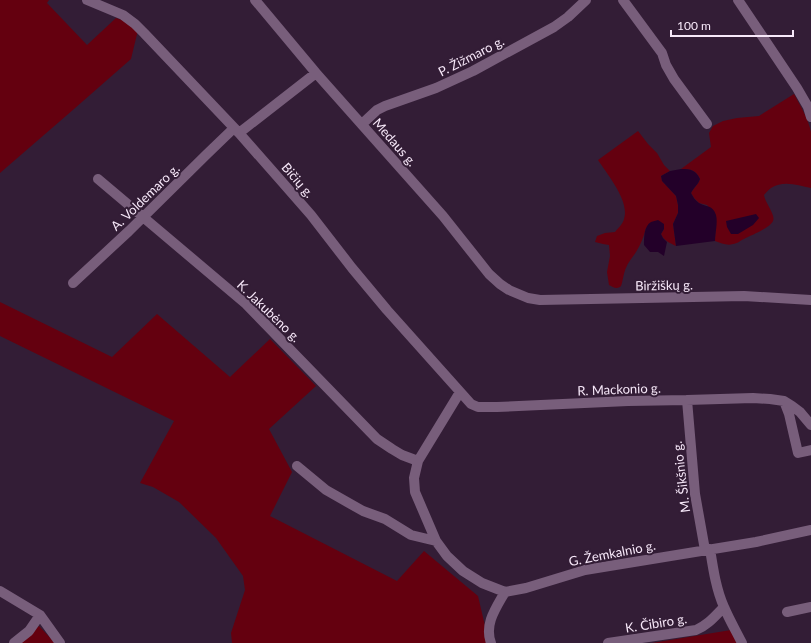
<svg xmlns="http://www.w3.org/2000/svg" width="811" height="643" viewBox="0 0 811 643" font-family="Lato,sans-serif">
<style>
.green{fill:#64000f}
.water{fill:#230029}
.lines{fill:none;stroke-linecap:round;stroke-linejoin:round}
.minor{stroke:#785e7b;stroke-width:10}
.labels{text-anchor:middle;stroke-width:4;stroke-linejoin:round;paint-order:stroke}
.street-label{font-size:13px;fill:#f7e8f9;stroke:#331d36}
</style>
<rect width="100%" height="100%" fill="#331d36"/>
<path class="green" d="M 0,0 L 49,0 L 47,3 L 87,45 L 116,18 L 127,22 L 138,30 L 131,59 L 74,109 L 0,173 Z
M 794,94 C 801,107 808,118 811,132 L 811,188 C 798,185 783,180 771,188 C 768,190 766,193 764,195 C 765,203 776,215 773,221 C 770,228 751,235 744,239 C 741,240 737,244 733,244 C 727,246 721,243 715,241 L 716,216 L 707,205 L 699,203 L 694,198 L 691,193 C 694,187 698,185 700,179 C 696,170 691,169 681,169 L 711,147 L 709,133 L 713,126 L 723,121 L 737,118 L 759,116 Z
M 638,131 L 648,144 L 657,153 L 664,165 L 670,171 L 661,176 L 662,181 L 676,196 L 678,205 L 678,213 L 673,224 L 676,246 C 670,243 664,241 661,234 L 664,229 L 646,228 C 644,236 641,244 636,252 C 633,257 628,262 626,268 C 624,271 622,285 621,286 C 617,290 613,287 609,285 L 607,272 L 610,256 L 609,245 L 603,244 L 595,242 L 597,236 L 605,233 L 615,232 C 618,228 623,224 624,219 C 630,201 607,174 598,160 Z
M 0,302 L 112,357 L 157,314 L 230,377 L 270,339 L 316,386 L 269,429 L 292,472 L 270,516 L 397,581 L 424,551 L 478,596 L 489,643 L 232,643 L 231,633 L 245,590 L 243,576 L 216,538 L 179,502 L 153,487 L 140,483 L 174,421 L 0,336 Z
M 39,626 L 55,643 L 18,643 Z
M 731,630 L 737,643 L 652,643 Z"/>
<path class="water" d="M 681,169 C 691,169 696,170 700,179 C 698,185 694,187 691,193 C 693,197 695,200 699,203 C 706,207 713,205 716,215 C 718,223 715,233 715,241 L 676,246 L 673,224 L 678,213 L 678,205 L 676,196 L 662,181 L 661,176 L 670,171 Z
M 756,214 L 759,218 L 753,225 L 738,234 L 731,234 L 727,227 L 726,221 Z
M 658,220 L 664,224 L 664,229 L 661,234 L 663,238 L 667,242 L 664,256 L 658,252 L 650,252 L 644,245 C 644,237 644,226 651,222 C 653,221 656,221 658,220 Z"/>
<g class="lines">
<path class="minor" d="M 87,0 L 123,15 L 135,24 L 144,33 L 239,133 L 283,183 L 311,215 L 352,268 L 387,310 L 471,404 L 478,407 L 497,407 L 628,401 L 687,400 L 753,398 L 770,399 L 784,401 L 792,406 L 800,412 L 811,425
M 255,0 L 316,73 L 443,216 L 489,274 L 500,284 L 509,290 L 528,298 L 540,300 L 744,296 L 811,300
M 623,0 L 662,53 L 666,65 L 674,79 L 707,124
M 738,0 L 797,88 L 808,107 L 811,117
M 362,124 L 377,110 L 385,106 L 436,88 L 473,71 L 554,27 L 568,17 L 586,0
M 239,133 L 316,73
M 98,179 L 246,304 L 377,439 L 392,449 L 402,455 L 418,461
M 73,283 L 129,231 L 207,154 L 234,128
M 460,392 L 418,461 L 414,478 L 415,492 L 436,541 L 447,556 L 463,571 L 482,583 L 505,592 L 526,588 L 585,570 L 756,542 L 811,530
M 687,400 L 695,494 L 705,550
M 784,401 L 789,414 L 798,453 L 811,450
M 297,466 L 326,490 L 363,511 L 385,519 L 411,535 L 436,541
M 710,549 C 713,568 716,589 724,607 C 729,619 736,631 742,643
M 0,591 L 40,615 L 60,643
M 787,612 L 811,607
M 14,643 L 29,631 L 40,615
M 491,643 C 484,624 496,608 505,592
M 608,643 L 696,630 C 708,625 715,616 724,607"/>
</g>
<g class="labels">
<g class="street-label">
<text transform="translate(471 56) rotate(-27)" y="5">P. Žižmaro g.</text>
<text transform="translate(395 142) rotate(49)" y="5">Medaus g.</text>
<text transform="translate(298 180) rotate(49)" y="5">Bičių g.</text>
<text transform="translate(145 197) rotate(-44)" y="5">A. Voldemaro g.</text>
<text transform="translate(664 285) rotate(-1)" y="5">Biržiškų g.</text>
<text transform="translate(269 311) rotate(44)" y="5">K. Jakubėno g.</text>
<text transform="translate(619 389) rotate(-2)" y="5">R. Mackonio g.</text>
<text transform="translate(681 477) rotate(-97)" y="5">M. Šikšnio g.</text>
<text transform="translate(612 553) rotate(-11)" y="5">G. Žemkalnio g.</text>
<text transform="translate(656 623) rotate(-9)" y="5">K. Čibiro g.</text>
</g>
</g>
<path d="M671 30v6h122v-6" fill="none" stroke="#f7e8f9" stroke-width="2"/>
<text x="677" y="30" font-size="12" fill="#f7e8f9" stroke="#331d36" stroke-width="3" paint-order="stroke">100 m</text>
</svg>
